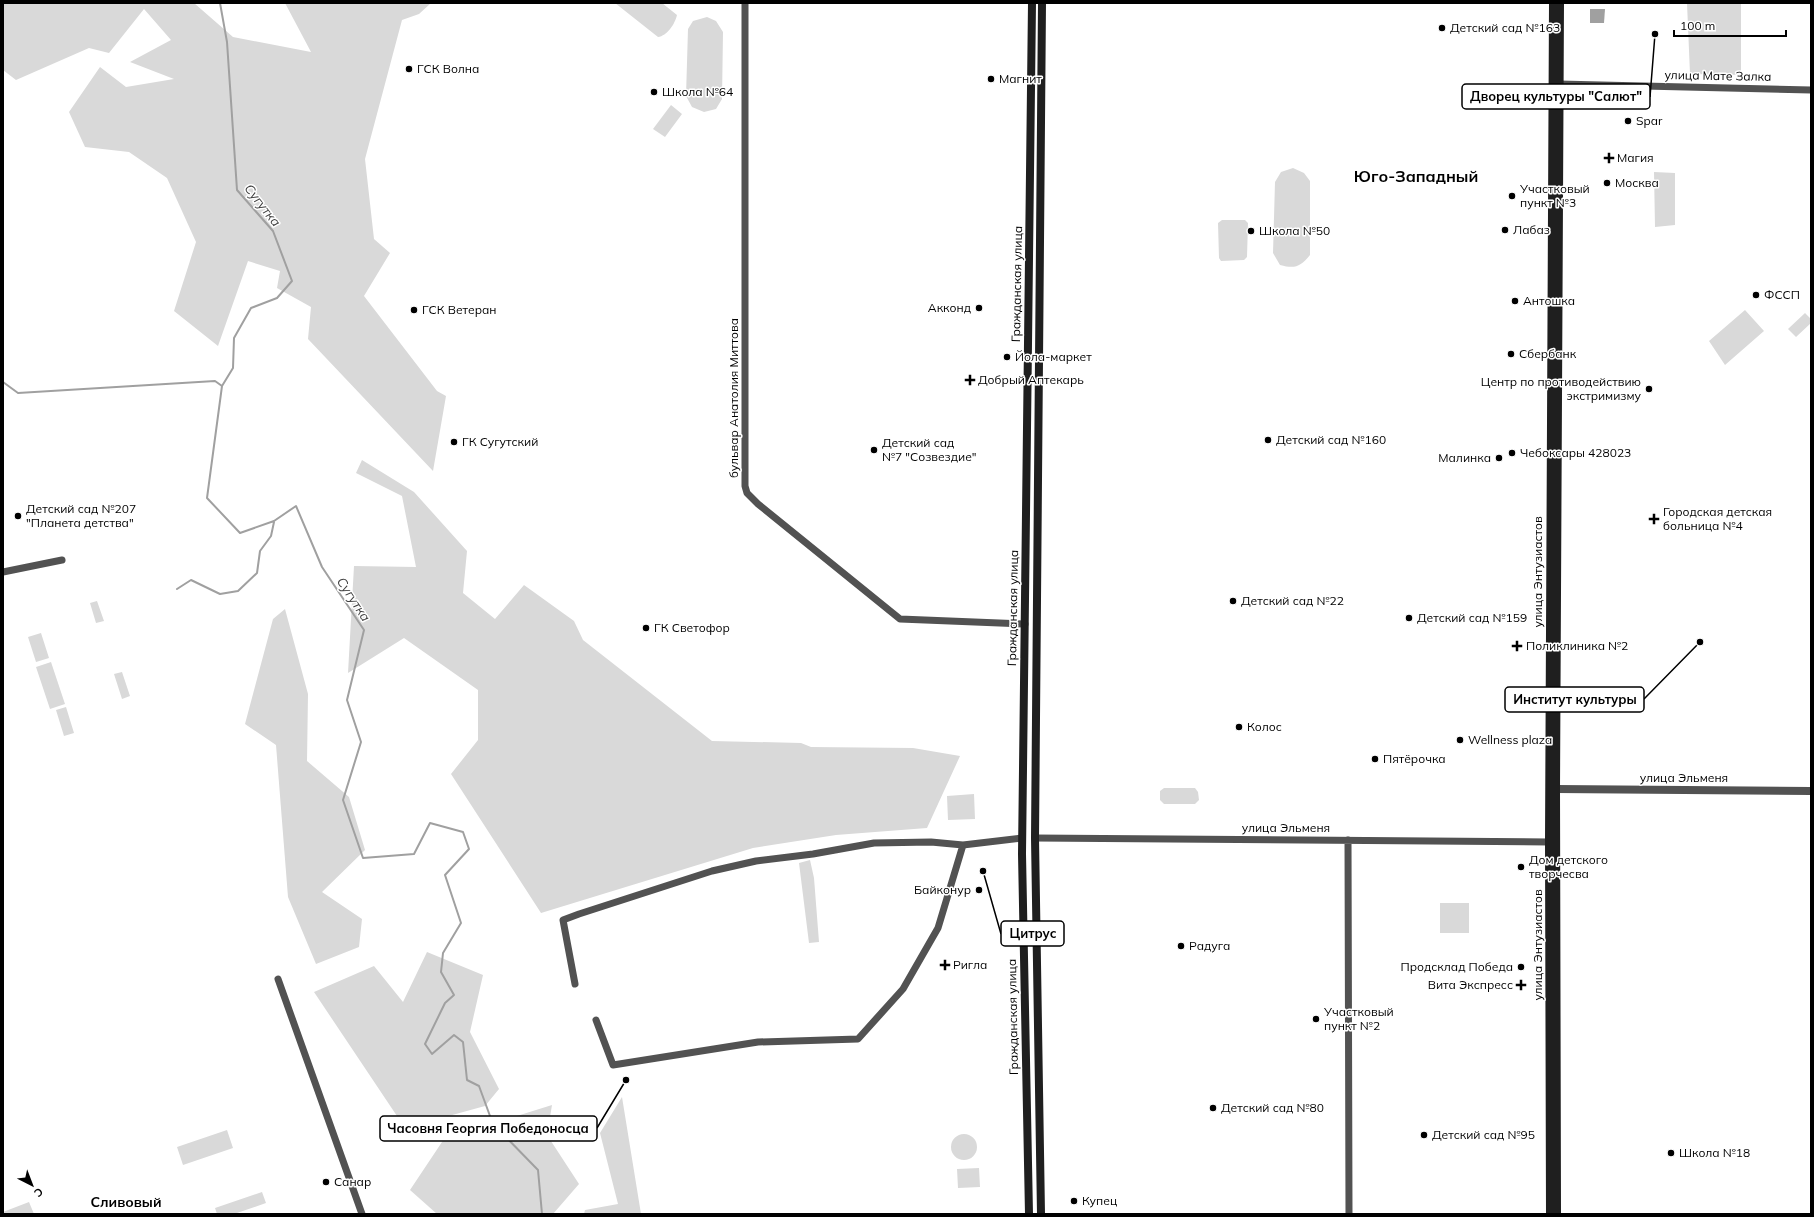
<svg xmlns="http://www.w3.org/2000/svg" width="1814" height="1217" viewBox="0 0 1814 1217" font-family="Mulish,sans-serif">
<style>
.green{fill:#d9d9d9}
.water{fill:#a0a0a0}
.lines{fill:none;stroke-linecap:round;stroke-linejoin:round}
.stream{stroke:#a0a0a0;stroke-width:2}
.minor{stroke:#525252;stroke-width:7}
.tertiary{stroke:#525252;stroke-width:8}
.secondary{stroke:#1f1f1f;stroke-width:8}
.poi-dot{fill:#000;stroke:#fff;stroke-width:1.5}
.labels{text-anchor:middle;stroke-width:3;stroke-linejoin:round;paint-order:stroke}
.poi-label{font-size:12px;fill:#000;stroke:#fff;text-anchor:start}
.street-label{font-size:12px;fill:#000;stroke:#fff}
.water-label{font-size:13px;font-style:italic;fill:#414141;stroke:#fff}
.quarter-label{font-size:14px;font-weight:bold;fill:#000;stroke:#fff}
.district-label{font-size:16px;font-weight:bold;fill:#000;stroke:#fff}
.leader{fill:none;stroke:#000;stroke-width:1.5}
.callout-dot{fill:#000;stroke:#fff;stroke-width:1.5}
.callout{fill:#fff;stroke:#000;stroke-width:1.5}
.callout-label{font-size:13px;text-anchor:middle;font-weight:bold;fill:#000}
</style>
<rect width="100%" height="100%" fill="#fff"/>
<path class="green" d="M 3,3 L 194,3 L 233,37 L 311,52 L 285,3 L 431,3 L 419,14 L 402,20 L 365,159 L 374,239 L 390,253 L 364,296 L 437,391 L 446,396 L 433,471 L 308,339 L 311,307 L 277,288 L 280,271 L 248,261 L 218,346 L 174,311 L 196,242 L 167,178 L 129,152 L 85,147 L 69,112 L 100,67 L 126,87 L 174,79 L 130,62 L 171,40 L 144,9 L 109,53 L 89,48 L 16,80 L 3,70 Z
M 615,3 L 662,3 L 677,15 C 675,24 667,36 658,37 Z
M 1687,3 L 1741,3 L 1741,75 L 1690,74 Z
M 707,17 L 716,21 L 723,32 L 722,99 L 716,109 L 704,112 L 692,107 L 686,96 L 688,29 L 693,21 Z
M 671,105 L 682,114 L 665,137 L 653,129 Z
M 1293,168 L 1304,173 L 1310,181 L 1310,255 C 1300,267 1295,269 1280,265 L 1273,253 L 1275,182 L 1281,172 Z
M 1654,172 L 1675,173 L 1675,225 L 1655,227 Z
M 1222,220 L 1245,220 L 1248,223 L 1247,257 L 1244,260 L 1221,261 L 1219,258 L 1218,223 Z
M 1745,310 L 1764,331 L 1725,365 L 1709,341 Z
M 1805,313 L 1811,319 L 1811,323 L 1796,337 L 1788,329 Z
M 362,460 L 414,492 L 467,551 L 463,593 L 495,619 L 524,585 L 574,621 L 583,640 L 712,741 L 801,743 L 811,747 L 913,748 L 960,756 L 927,828 L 836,835 L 753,848 L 541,913 L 451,774 L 478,740 L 478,690 L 404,638 L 348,673 L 354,566 L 416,567 L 402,496 L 356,473 Z
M 97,601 L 104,621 L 96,623 L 90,603 Z
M 285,609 L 308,694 L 307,761 L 349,797 L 365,850 L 322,892 L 362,919 L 359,947 L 316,964 L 288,897 L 276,745 L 245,724 L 273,619 Z
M 41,633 L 49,658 L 36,662 L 28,637 Z
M 51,662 L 65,704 L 50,709 L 36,667 Z
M 122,672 L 130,696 L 122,699 L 114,674 Z
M 66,707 L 74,733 L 64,736 L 56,710 Z
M 1164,788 L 1195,788 L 1198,792 L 1199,800 L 1195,804 L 1164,804 L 1160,800 L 1160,791 Z
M 974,794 L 975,819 L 948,820 L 947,796 Z
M 810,860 L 814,878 L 819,942 L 809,943 L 799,863 Z
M 1440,903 L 1469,903 L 1469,933 L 1440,933 Z
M 427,952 L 483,975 L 470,1032 L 499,1089 L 485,1106 L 405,1128 L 314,992 L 374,966 L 403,1002 Z
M 622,1097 L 641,1214 L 584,1214 L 585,1210 L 618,1204 L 600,1133 Z
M 552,1105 L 547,1135 L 579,1184 L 553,1214 L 437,1214 L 410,1190 L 444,1139 Z
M 227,1130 L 233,1148 L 183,1165 L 177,1147 Z
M951 1147a13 13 0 1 1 26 0a13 13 0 1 1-26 0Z
M 979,1168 L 980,1187 L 958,1188 L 957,1169 Z
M 262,1192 L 266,1203 L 234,1214 L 217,1214 L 215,1208 Z
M 29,1202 L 34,1214 L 3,1214 L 3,1212 Z"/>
<path class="water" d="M 1590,9 L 1605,9 L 1604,23 L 1590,23 Z"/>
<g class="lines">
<path class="stream" d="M 220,3 L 227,42 L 237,190 L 273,231 L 292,281 L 277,298 L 251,308 L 234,338 L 233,368 L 222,386 L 207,498 L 240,533 L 274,521 L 296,506 L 322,567 L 364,630 L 347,700 L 361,742 L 343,800 L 363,858 L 414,854 L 430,823 L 463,832 L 469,849 L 445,875 L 461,923 L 443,953 L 441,972 L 454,995 L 445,1003 L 425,1044 L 432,1054 L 454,1035 L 463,1042 L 467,1080 L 479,1086 L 490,1116
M 3,382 L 18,393 L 215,381 L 222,386
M 177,589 L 191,580 L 220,594 L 238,591 L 257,573 L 260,551 L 271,536 L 274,522
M 499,1130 L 538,1170 L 542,1214"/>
<path class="minor" d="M 745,3 L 745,486 L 747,493 L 758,504 L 900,619 L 1025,624
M 1559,84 L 1811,90
M 3,572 L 62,560
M 1035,838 L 1549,842
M 1348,840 L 1349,1214
M 278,979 L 362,1214
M 575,984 L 563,920 L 579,914 L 712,871 L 756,861 L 813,854 L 874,843 L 931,842 L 963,845 L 1022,838
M 596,1020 L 613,1065 L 758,1042 L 858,1039 L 903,989 L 938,928 L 963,845"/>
<path class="tertiary" d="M 1556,789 L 1811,791"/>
<path class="secondary" d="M 1029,1214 L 1022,854 L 1032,3
M 1041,1214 L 1035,838 L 1042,3
M 1550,1214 L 1549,842 L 1553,3
M 1557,1214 L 1556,789 L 1560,3"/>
</g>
<g class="poi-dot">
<circle cx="1442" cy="28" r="4"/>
<circle cx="409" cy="69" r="4"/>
<circle cx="991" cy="79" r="4"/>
<circle cx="654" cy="92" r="4"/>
<circle cx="1628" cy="121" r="4"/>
<path d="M1607 152h4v4h4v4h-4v4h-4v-4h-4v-4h4z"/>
<circle cx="1607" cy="183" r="4"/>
<circle cx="1512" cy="196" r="4"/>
<circle cx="1505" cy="230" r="4"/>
<circle cx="1251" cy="231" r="4"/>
<circle cx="1756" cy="295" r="4"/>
<circle cx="1515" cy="301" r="4"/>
<circle cx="979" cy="308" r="4"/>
<circle cx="414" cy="310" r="4"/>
<circle cx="1511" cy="354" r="4"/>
<circle cx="1007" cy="357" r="4"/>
<path d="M968 374h4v4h4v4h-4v4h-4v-4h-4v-4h4z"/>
<circle cx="1649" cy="389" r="4"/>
<circle cx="1268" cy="440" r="4"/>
<circle cx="454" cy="442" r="4"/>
<circle cx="874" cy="450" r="4"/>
<circle cx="1512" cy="453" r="4"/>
<circle cx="1499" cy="458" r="4"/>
<circle cx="18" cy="516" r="4"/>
<path d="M1652 513h4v4h4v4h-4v4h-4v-4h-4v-4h4z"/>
<circle cx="1233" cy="601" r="4"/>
<circle cx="1409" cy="618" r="4"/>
<circle cx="646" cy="628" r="4"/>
<path d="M1515 640h4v4h4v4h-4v4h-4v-4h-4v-4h4z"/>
<circle cx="1239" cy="727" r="4"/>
<circle cx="1460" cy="740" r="4"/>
<circle cx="1375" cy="759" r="4"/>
<circle cx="1521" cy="867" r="4"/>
<circle cx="979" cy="890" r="4"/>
<circle cx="1181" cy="946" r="4"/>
<path d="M943 959h4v4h4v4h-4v4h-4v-4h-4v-4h4z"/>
<circle cx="1521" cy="967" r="4"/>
<path d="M1519 979h4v4h4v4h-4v4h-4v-4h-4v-4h4z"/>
<circle cx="1316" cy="1019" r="4"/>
<circle cx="1213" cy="1108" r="4"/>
<circle cx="1424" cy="1135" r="4"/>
<circle cx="1671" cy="1153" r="4"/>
<circle cx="326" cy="1182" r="4"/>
<circle cx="1074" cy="1201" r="4"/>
</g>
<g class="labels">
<g class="poi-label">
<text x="1450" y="32">Детский сад №163</text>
<text x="417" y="73">ГСК Волна</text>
<text x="999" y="83">Магнит</text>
<text x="662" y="96">Школа №64</text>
<text x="1636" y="125">Spar</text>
<text x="1617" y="162">Магия</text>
<text x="1615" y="187">Москва</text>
<text x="1520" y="193">Участковый<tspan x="1520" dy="14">пункт №3</tspan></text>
<text x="1513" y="234">Лабаз</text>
<text x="1259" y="235">Школа №50</text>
<text x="1764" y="299">ФССП</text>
<text x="1523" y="305">Антошка</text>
<text x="971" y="312" text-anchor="end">Акконд</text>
<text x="422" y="314">ГСК Ветеран</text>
<text x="1519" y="358">Сбербанк</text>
<text x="1015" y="361">Йола-маркет</text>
<text x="978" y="384">Добрый Аптекарь</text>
<text x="1641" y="386" text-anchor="end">Центр по противодействию<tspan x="1641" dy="14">экстримизму</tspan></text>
<text x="1276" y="444">Детский сад №160</text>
<text x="462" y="446">ГК Сугутский</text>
<text x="882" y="447">Детский сад<tspan x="882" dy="14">№7 "Созвездие"</tspan></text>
<text x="1520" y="457">Чебоксары 428023</text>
<text x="1491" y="462" text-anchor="end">Малинка</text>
<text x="26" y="513">Детский сад №207<tspan x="26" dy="14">"Планета детства"</tspan></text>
<text x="1663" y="516">Городская детская<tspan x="1663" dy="14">больница №4</tspan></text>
<text x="1241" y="605">Детский сад №22</text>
<text x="1417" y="622">Детский сад №159</text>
<text x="654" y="632">ГК Светофор</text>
<text x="1526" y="650">Поликлиника №2</text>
<text x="1247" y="731">Колос</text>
<text x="1468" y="744">Wellness plaza</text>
<text x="1383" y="763">Пятёрочка</text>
<text x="1529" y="864">Дом детского<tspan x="1529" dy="14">творчесва</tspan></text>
<text x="971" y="894" text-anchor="end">Байконур</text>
<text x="1189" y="950">Радуга</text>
<text x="953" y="969">Ригла</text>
<text x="1513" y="971" text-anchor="end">Продсклад Победа</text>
<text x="1513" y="989" text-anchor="end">Вита Экспресс</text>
<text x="1324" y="1016">Участковый<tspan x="1324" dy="14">пункт №2</tspan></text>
<text x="1221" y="1112">Детский сад №80</text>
<text x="1432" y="1139">Детский сад №95</text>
<text x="1679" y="1157">Школа №18</text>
<text x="334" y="1186">Санар</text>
<text x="1082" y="1205">Купец</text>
</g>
<g class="street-label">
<text transform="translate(1718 76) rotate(1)" y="4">улица Мате Залка</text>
<text transform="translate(1017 284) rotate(-89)" y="4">Гражданская улица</text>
<text transform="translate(734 398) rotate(-90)" y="4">бульвар Анатолия Миттова</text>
<text transform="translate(1538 572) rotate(-90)" y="4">улица Энтузиастов</text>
<text transform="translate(1013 608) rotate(-89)" y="4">Гражданская улица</text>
<text x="1684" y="782">улица Эльменя</text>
<text x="1286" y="832">улица Эльменя</text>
<text transform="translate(1538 945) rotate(-90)" y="4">улица Энтузиастов</text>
<text transform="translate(1013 1017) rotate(-91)" y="4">Гражданская улица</text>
</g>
<g class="water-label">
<text transform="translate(263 205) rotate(52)" y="5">Сугутка</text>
<text transform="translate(354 599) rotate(57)" y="5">Сугутка</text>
</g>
<g class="quarter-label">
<text x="126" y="1207">Сливовый</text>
</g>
<g class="district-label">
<text x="1416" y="182">Юго-Западный</text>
</g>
</g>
<path class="leader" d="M1655 34L1650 97M1700 642L1644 699M983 871L1001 934M626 1080L597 1128"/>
<g class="callout-dot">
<circle cx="1655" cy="34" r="4"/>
<circle cx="1700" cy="642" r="4"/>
<circle cx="983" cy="871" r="4"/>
<circle cx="626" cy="1080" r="4"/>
</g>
<g class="callout">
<rect x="1462" y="84" width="188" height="25" rx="4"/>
<rect x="1505" y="687" width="139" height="25" rx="4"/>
<rect x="1001" y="921" width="63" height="25" rx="4"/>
<rect x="380" y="1116" width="217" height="25" rx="4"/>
</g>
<g class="callout-label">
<text x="1556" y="101">Дворец культуры "Салют"</text>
<text x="1575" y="704">Институт культуры</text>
<text x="1033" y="938">Цитрус</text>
<text x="488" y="1133">Часовня Георгия Победоносца</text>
</g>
<rect width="1814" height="1217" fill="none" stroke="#000000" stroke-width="8"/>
<g transform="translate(32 1185) rotate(138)" stroke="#ffffff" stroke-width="3" paint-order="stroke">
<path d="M0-3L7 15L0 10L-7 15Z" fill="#000000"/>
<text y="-6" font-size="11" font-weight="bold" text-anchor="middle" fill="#000000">С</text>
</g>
<path d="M1674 30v6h112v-6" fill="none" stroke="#000000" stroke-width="2"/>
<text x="1680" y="30" font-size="12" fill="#000000" stroke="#ffffff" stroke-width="3" paint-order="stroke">100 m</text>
</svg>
